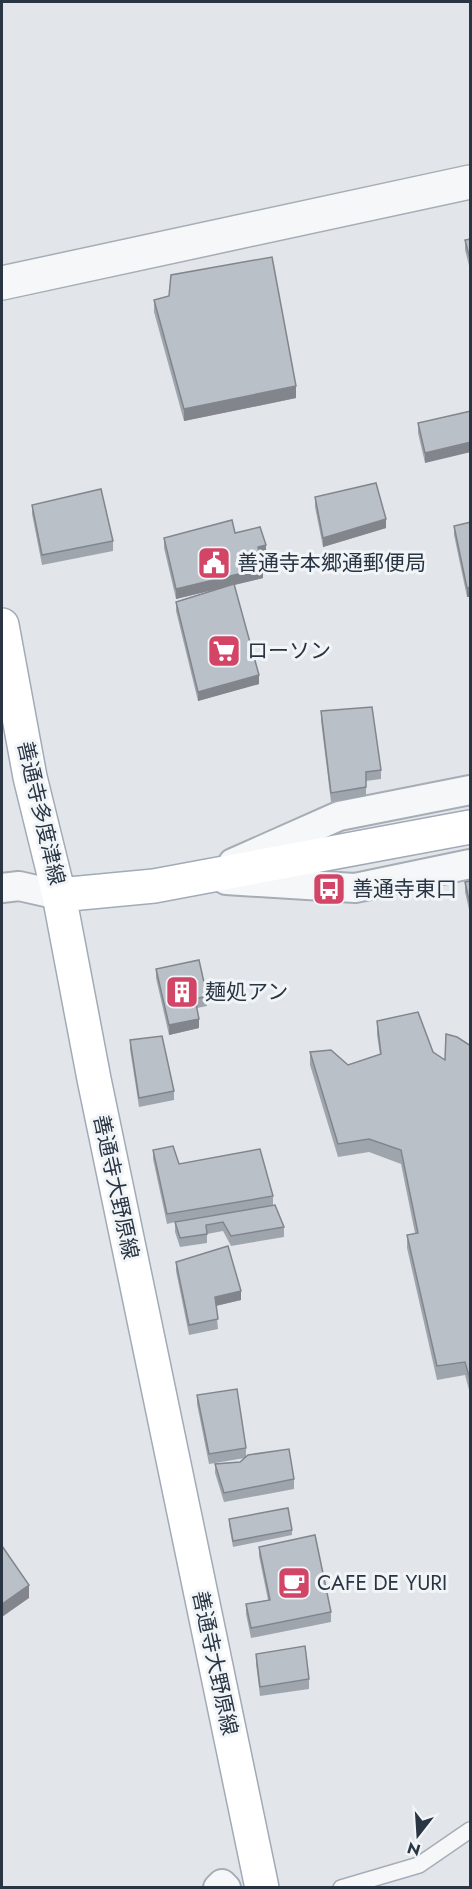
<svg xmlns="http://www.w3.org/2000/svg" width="472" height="1889" viewBox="0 0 472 1889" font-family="Jost,'Noto Sans JP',sans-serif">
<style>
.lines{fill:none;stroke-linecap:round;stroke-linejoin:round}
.service-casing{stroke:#a7adb5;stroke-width:18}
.minor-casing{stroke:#a7adb5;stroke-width:32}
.tertiary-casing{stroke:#a7adb5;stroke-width:36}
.primary-casing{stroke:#a1abb7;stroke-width:36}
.service{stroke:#f5f7f9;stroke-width:15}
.minor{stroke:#f5f7f9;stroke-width:28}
.tertiary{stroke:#f5f7f9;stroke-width:33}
.primary{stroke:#fff;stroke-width:33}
.wall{fill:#9fa5ac}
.shaded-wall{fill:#82868c}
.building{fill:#b9c0c8;stroke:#82868c;stroke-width:1.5}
.labels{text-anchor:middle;stroke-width:6;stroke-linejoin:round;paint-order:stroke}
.poi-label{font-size:21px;fill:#293543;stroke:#f2f5f8;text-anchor:start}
.street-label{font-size:21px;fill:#293543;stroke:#f2f5f8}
</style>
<rect width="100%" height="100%" fill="#e2e6eb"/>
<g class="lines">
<g class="service-casing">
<path id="service" d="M 341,1888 L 419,1865 L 470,1830"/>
</g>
<g class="minor-casing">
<path id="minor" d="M 233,863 L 339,816 L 470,790
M 226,880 L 355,888 L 470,864
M 2,888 L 19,886 L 59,895
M 218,1888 L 222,1884 L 226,1888"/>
</g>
<g class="tertiary-casing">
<path id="tertiary" d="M 2,283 L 470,182"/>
</g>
<g class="primary-casing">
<path id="primary" d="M 2,625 L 30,777 L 59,895 L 94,1079 L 262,1888
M 59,895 L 154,886 L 470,827"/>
</g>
<use href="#service" class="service"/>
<use href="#minor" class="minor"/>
<use href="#tertiary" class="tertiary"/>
<use href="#primary" class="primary"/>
</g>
<path class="wall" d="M 471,239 L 471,273 L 465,250 L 465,240 Z
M 154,300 L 296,398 L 184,421 L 154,312 Z
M 471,411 L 425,463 L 418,433 L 418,423 Z
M 315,497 L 386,528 L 323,547 L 315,507 Z
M 32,505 L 113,541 L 113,551 L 42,565 L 32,514 Z
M 471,522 L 467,597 L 454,535 L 454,526 Z
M 235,533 L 266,554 L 260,556 L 263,578 L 234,585 L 259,684 L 198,701 L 176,611 L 176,602 L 220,588 L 176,599 L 164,548 L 164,538 Z
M 321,711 L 381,770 L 381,779 L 366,781 L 366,796 L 331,802 L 321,721 Z
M 471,881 L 471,918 L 465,892 L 465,882 Z
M 156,969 L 207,996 L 207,1006 L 197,1008 L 199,1028 L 169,1035 L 156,978 Z
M 377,1021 L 433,1052 L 445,1060 L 471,1046 L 471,1397 L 465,1375 L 437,1380 L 407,1248 L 407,1235 L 415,1233 L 401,1164 L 369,1152 L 338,1157 L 310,1065 L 310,1052 L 348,1065 L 380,1055 L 377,1035 Z
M 130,1040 L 174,1091 L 174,1100 L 139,1107 L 130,1049 Z
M 153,1150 L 179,1164 L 273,1196 L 273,1205 L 284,1227 L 284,1237 L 231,1246 L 223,1231 L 207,1234 L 207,1243 L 180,1247 L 175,1232 L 175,1222 L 167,1224 L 153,1159 Z
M 176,1262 L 241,1300 L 216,1306 L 218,1329 L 189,1335 L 176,1271 Z
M 197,1395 L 246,1448 L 246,1457 L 294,1479 L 294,1489 L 224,1502 L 215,1473 L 215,1464 L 240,1462 L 245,1458 L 209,1464 L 197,1404 Z
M 229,1519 L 292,1530 L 292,1535 L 233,1547 L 229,1525 Z
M 259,1547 L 331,1612 L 331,1622 L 251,1638 L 246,1614 L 246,1604 L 268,1600 L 259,1556 Z
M 256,1654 L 309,1679 L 309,1689 L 260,1696 L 256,1664 Z"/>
<path class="shaded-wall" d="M 296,386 L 296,398 L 184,421 L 184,409 Z
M 471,442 L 471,452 L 425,463 L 425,453 Z
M 386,519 L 386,528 L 323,547 L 323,538 Z
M 266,545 L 266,554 L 258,557 L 258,547 Z
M 263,568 L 263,578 L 176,599 L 176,589 Z
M 471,587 L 471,597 L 467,597 L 467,588 Z
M 259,675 L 259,684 L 198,701 L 198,692 Z
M 199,1019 L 199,1028 L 169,1035 L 169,1025 Z
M 241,1291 L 241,1300 L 215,1306 L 215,1297 Z
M 29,1585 L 29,1598 L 2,1617 L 2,1604 Z"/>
<path class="building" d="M 471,239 L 471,263 L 465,240 Z
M 272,257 L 296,386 L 184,409 L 154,300 L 169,296 L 171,275 Z
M 471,411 L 471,442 L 425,453 L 418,423 Z
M 376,483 L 386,519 L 323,538 L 315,497 Z
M 101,489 L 113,541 L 42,555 L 32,505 Z
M 232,520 L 235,533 L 260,527 L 266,545 L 258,547 L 263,568 L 176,589 L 164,538 Z
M 471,522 L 471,587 L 467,588 L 454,526 Z
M 234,584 L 259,675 L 198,692 L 176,602 Z
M 372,707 L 381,770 L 366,772 L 366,787 L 331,793 L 321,711 Z
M 471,881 L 471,909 L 465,882 Z
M 199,960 L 207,996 L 195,999 L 199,1019 L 169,1025 L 156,969 Z
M 418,1012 L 433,1052 L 445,1060 L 446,1034 L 457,1037 L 471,1046 L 471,1383 L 465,1362 L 437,1366 L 407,1235 L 418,1233 L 401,1150 L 369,1139 L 338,1144 L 310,1052 L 331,1050 L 348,1065 L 381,1054 L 377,1021 Z
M 162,1036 L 174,1091 L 139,1098 L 130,1040 Z
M 173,1146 L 179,1164 L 260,1149 L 273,1196 L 167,1214 L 153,1150 Z
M 275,1205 L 284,1227 L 231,1236 L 223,1222 L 206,1225 L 207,1234 L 180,1238 L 175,1222 Z
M 228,1246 L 241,1291 L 215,1297 L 218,1319 L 189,1325 L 176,1262 Z
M 237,1389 L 246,1448 L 209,1454 L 197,1395 Z
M 289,1449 L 294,1479 L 224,1493 L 215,1464 L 240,1462 L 248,1455 Z
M 288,1508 L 292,1530 L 233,1541 L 229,1519 Z
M 315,1535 L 331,1612 L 251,1628 L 246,1604 L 270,1600 L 259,1547 Z
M 2,1546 L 29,1585 L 2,1604 Z
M 305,1646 L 309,1679 L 260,1687 L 256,1654 Z"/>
<defs>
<g id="civic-square" transform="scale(1.725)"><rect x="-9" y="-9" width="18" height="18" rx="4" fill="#d24566" stroke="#f2f5f8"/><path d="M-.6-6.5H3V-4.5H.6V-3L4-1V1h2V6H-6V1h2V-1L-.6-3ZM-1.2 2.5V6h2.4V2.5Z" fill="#fff"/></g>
<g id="supermarket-square" transform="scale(1.725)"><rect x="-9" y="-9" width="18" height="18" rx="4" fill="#d24566" stroke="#f2f5f8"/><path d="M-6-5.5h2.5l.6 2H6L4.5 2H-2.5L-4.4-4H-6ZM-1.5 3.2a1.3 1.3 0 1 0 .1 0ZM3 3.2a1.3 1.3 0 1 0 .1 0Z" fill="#fff"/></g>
<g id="bus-square" transform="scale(1.725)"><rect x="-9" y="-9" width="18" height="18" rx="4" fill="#d24566" stroke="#f2f5f8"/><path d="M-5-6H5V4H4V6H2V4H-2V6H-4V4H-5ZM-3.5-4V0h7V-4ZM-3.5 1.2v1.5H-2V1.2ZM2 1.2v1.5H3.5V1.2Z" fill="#fff"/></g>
<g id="building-square" transform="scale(1.725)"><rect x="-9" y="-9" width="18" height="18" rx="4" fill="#d24566" stroke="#f2f5f8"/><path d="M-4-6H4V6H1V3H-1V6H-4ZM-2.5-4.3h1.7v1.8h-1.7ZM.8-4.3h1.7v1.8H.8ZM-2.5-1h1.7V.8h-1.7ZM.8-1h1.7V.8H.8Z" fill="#fff"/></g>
<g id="cafe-square" transform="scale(1.725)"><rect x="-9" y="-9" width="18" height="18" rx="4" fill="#d24566" stroke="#f2f5f8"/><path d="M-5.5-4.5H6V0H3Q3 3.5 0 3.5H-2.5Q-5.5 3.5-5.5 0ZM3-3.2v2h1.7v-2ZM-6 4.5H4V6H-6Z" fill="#fff"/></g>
</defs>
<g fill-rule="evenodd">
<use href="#civic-square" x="214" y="563"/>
<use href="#supermarket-square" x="224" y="651"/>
<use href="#bus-square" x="329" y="889"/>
<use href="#building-square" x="182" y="992"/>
<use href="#cafe-square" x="294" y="1583"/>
</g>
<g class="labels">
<g class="poi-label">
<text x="237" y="570">善通寺本郷通郵便局</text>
<text x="247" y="658">ローソン</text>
<text x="352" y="896">善通寺東口</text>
<text x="205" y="999">麺処アン</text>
<text x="317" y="1590">CAFE DE YURI</text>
</g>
<g class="street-label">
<text transform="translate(41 813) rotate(77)" y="7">善通寺多度津線</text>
<text transform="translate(116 1187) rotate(78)" y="7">善通寺大野原線</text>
<text transform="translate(215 1663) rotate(78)" y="7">善通寺大野原線</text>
</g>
</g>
<rect width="472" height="1889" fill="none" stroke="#293543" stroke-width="6"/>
<g transform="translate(418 1835) rotate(197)" stroke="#f2f5f8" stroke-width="4.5" paint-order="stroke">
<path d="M0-4.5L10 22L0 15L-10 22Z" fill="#293543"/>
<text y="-9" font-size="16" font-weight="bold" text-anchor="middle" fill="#293543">N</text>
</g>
</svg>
